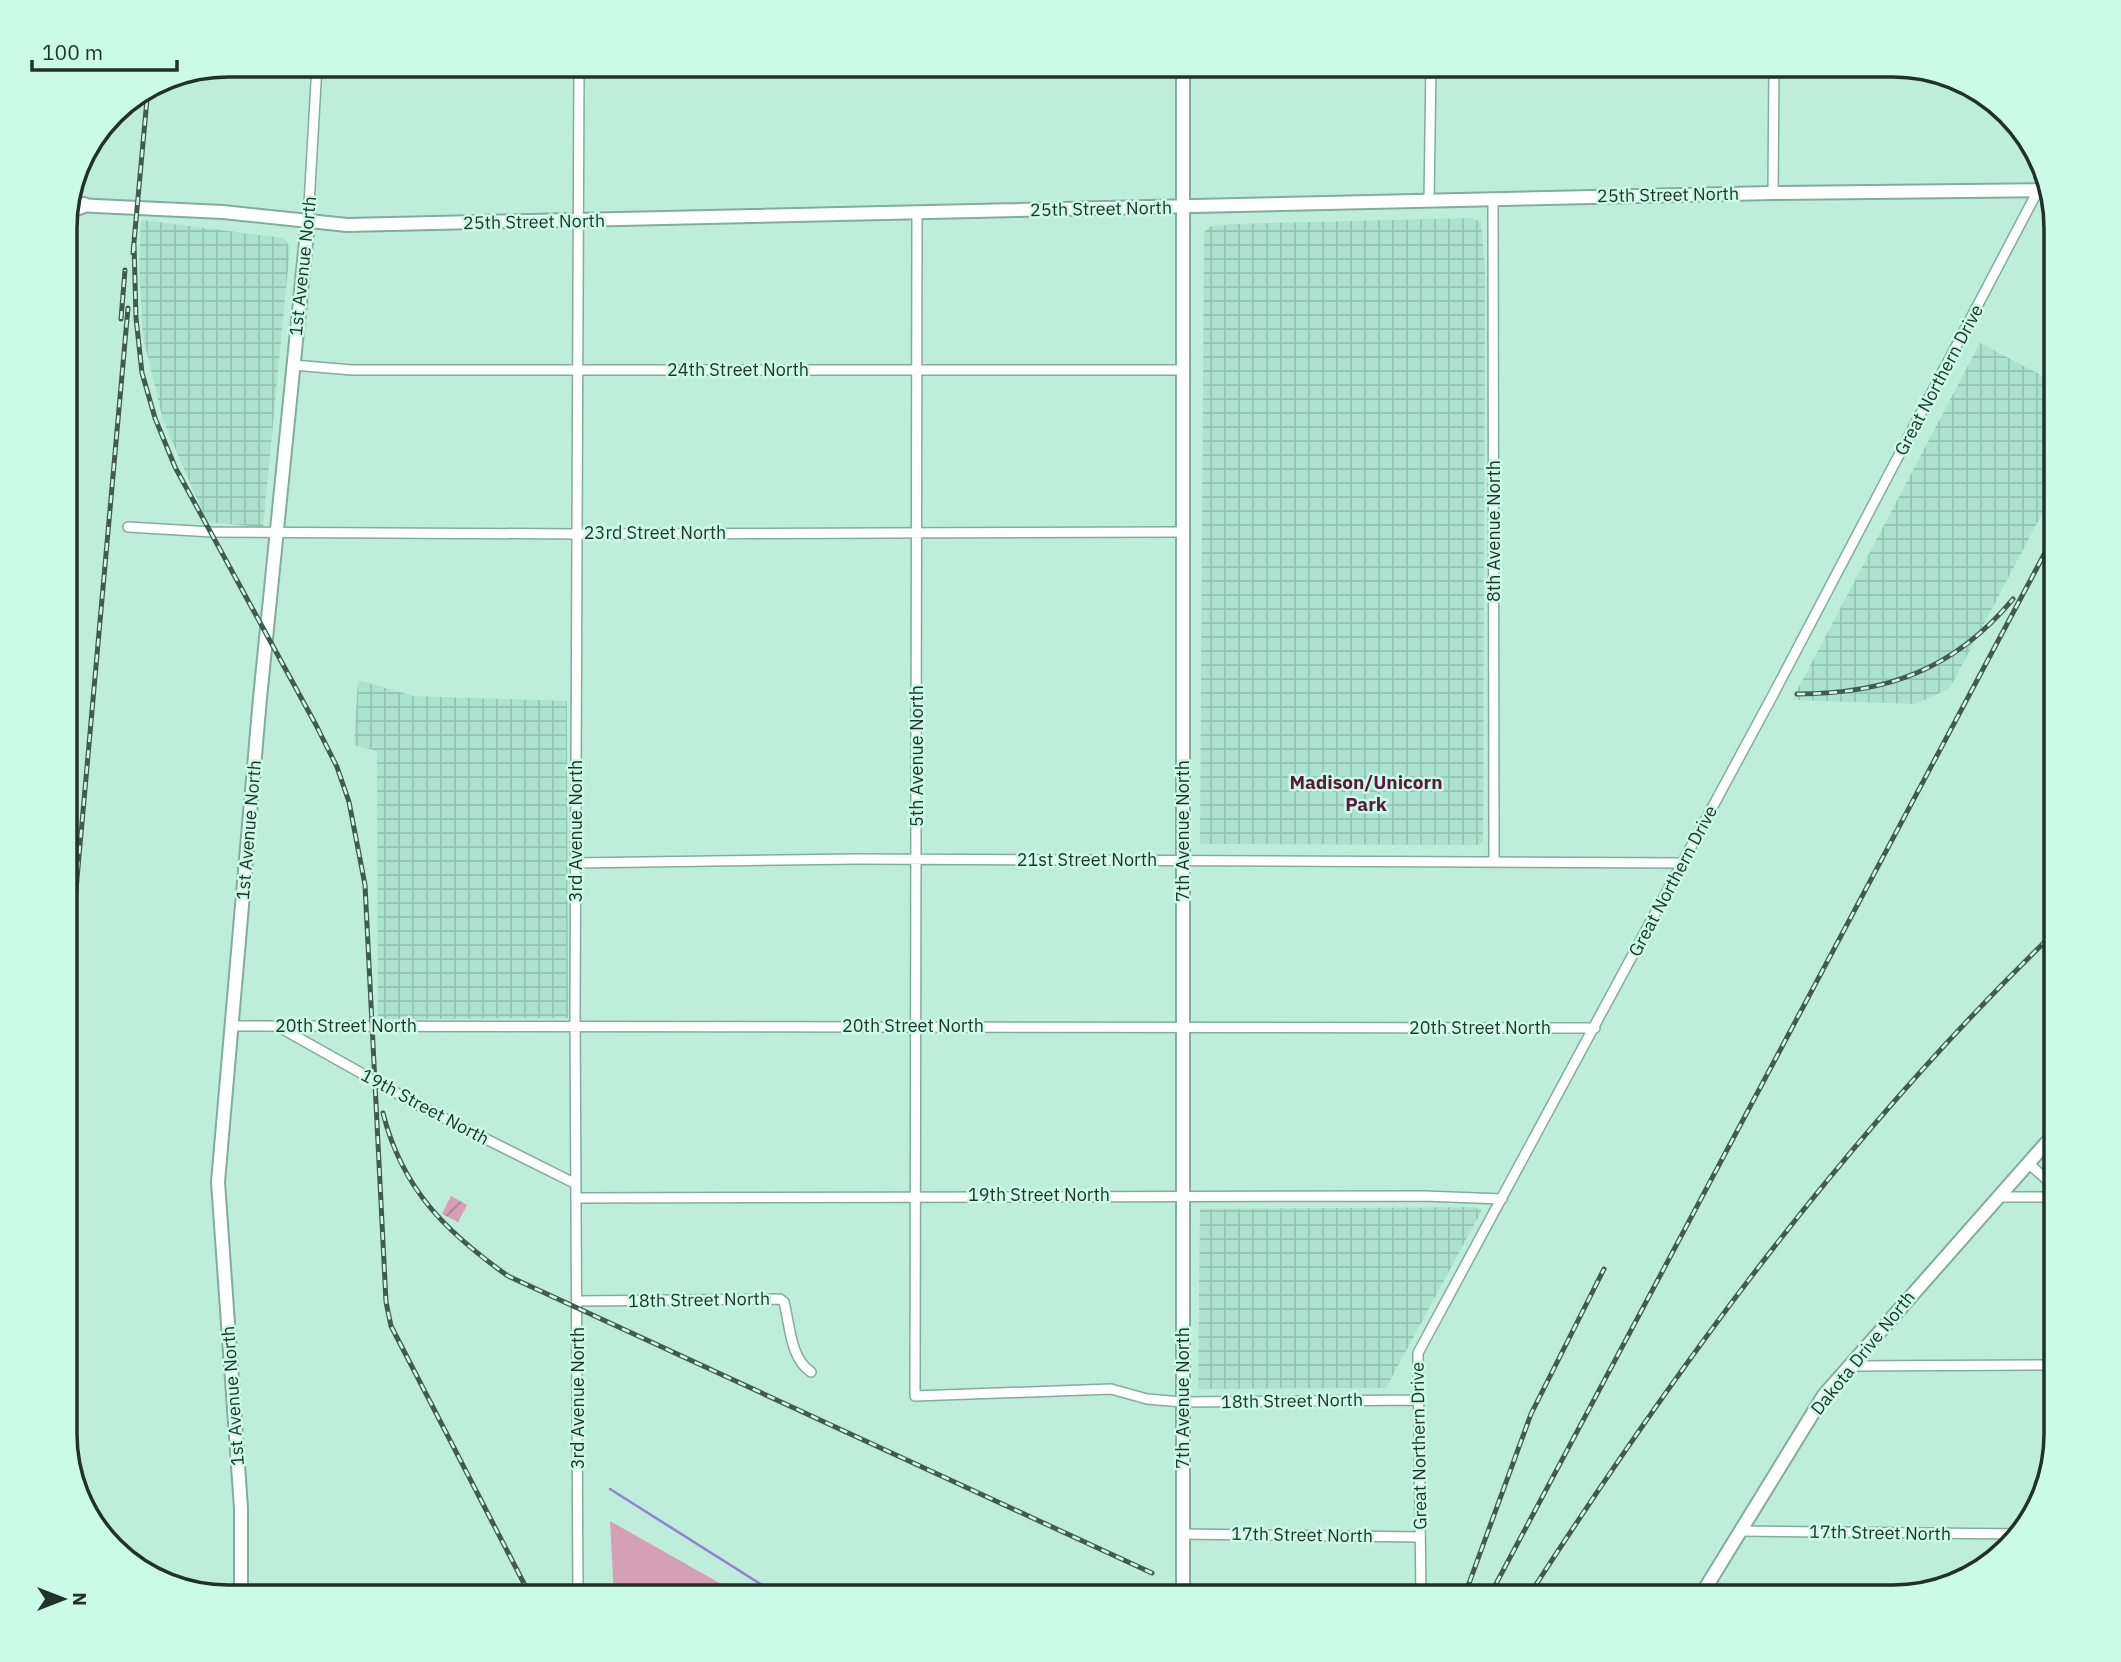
<svg xmlns="http://www.w3.org/2000/svg" width="2121" height="1662" viewBox="0 0 2121 1662" font-family="'IBM Plex Sans',sans-serif">
<style>
.industrial{fill:url(#industrial-grid)}
.park{fill:#d59fb6}
.garden{fill:url(#garden-furrows)}
.lines{fill:none;stroke-linecap:round;stroke-linejoin:round}
.stream{stroke:#8f83cc;stroke-width:2.5}
.street-casing{stroke:#80ad9d;stroke-width:12}
.secondary-casing{stroke:#80ad9d;stroke-width:16}
.primary-casing{stroke:#80ad9d;stroke-width:18}
.street{stroke:#fff;stroke-width:9}
.secondary{stroke:#fff;stroke-width:12}
.primary{stroke:#fff;stroke-width:14}
.rail-casing{stroke:#425b52;stroke-width:5}
.rail{stroke:#ccfae9;stroke-width:2.5;stroke-dasharray:8;stroke-linecap:butt}
.labels{text-anchor:middle;stroke-width:5;stroke-linejoin:round;paint-order:stroke}
.street-label{font-size:18px;fill:#1f322b;stroke:#ccfae9}
.neighbourhood-label{font-size:19px;font-weight:bold;fill:#58193b;stroke:#ccfae9}
.rim{fill:none;stroke:#1f322b;stroke-width:3.5}
</style>
<defs>
<pattern id="industrial-grid" width="8" height="8" patternUnits="userSpaceOnUse" patternTransform="scale(1.75)"><rect width="8" height="8" fill="#ace3d0"/><path d="M0 4h8M4 0v8" fill="none" stroke="#94c3b3"/></pattern>
<pattern id="garden-furrows" width="10" height="10" patternUnits="userSpaceOnUse" patternTransform="scale(1.75)"><rect width="10" height="10" fill="#d59fb6"/><path d="M-1 1l2-2M0 10L10 0M9 11l2-2" fill="none" stroke="#ac8294"/></pattern>
</defs>
<rect width="100%" height="100%" fill="#bfeddc"/>
<path class="industrial" d="M 1471,218 L 1481,222 L 1485,268 L 1483,841 L 1479,845 L 1200,844 L 1204,232 L 1209,227 L 1232,224 Z
M 141,220 L 284,238 L 290,248 L 263,527 L 207,522 L 163,420 L 143,337 L 139,267 Z
M 1980,343 L 2056,383 L 2056,487 L 1950,688 L 1916,704 L 1792,700 Z
M 358,680 L 414,696 L 567,701 L 568,1018 L 378,1019 L 377,751 L 354,745 Z
M 1472,1207 L 1482,1210 L 1386,1388 L 1198,1389 L 1200,1209 Z"/>
<path class="park" d="M 610,1521 L 744,1597 L 614,1597 Z"/>
<path class="garden" d="M 451,1196 L 467,1205 L 458,1222 L 442,1214 Z"/>
<g class="lines">
<path class="stream" d="M 610,1489 L 781,1597"/>
<g class="street-casing">
<path id="street" d="M 1773,193 L 1774,65
M 1493,199 L 1494,862
M 1429,201 L 1431,65
M 917,213 L 915,1396 L 1111,1389 L 1147,1399 L 1182,1402 L 1419,1400
M 308,222 L 317,65
M 293,365 L 352,370 L 1183,370
M 128,527 L 212,532 L 577,534 L 1183,532
M 576,863 L 857,859 L 1682,863
M 231,1026 L 1595,1028
M 279,1027 L 418,1105 L 576,1184
M 2028,1163 L 2056,1188
M 1999,1197 L 2056,1197
M 576,1198 L 1424,1196 L 1502,1199
M 578,1301 L 780,1299 L 784,1302 C 790,1325 790,1358 811,1372
M 1853,1366 L 2056,1365
M 1740,1531 L 2020,1534
M 1183,1534 L 1420,1537
M 578,1597 L 575,1012 L 579,65
M 1421,1597 L 1418,1353 L 1774,693 L 2045,177"/>
</g>
<g class="secondary-casing">
<path id="secondary" d="M 75,205 L 223,212 L 347,225 L 1773,193 L 2048,190
M 241,1597 L 241,1508 L 218,1182 L 260,698 L 308,222
M 1183,1597 L 1183,65
M 1700,1597 L 1824,1395 L 2056,1132"/>
</g>
<g class="primary-casing">
<path id="primary" d="M 66,212 L 84,205"/>
</g>
<use href="#street" class="street"/>
<use href="#secondary" class="secondary"/>
<use href="#primary" class="primary"/>
<g class="rail-casing">
<path id="rail" d="M 134,243 L 136,318 L 142,373 L 155,418 L 175,467 L 316,725 L 337,767 L 349,802 L 365,885 L 386,1302 L 391,1326 L 531,1597
M 133,253 L 148,88
M 121,319 L 125,270
M 1797,694 C 1887,694 1955,669 2013,599
M 65,1013 L 128,308
M 383,1113 C 402,1189 446,1232 508,1276 L 1152,1573
M 1464,1597 L 1531,1414 L 1604,1269
M 1489,1597 L 2056,532
M 1528,1597 C 1682,1358 1851,1129 2056,931"/>
</g>
<use href="#rail" class="rail"/>
</g>
<g class="labels">
<g class="street-label">
<text transform="translate(1668 195) rotate(-1)" y="6">25th Street North</text>
<text transform="translate(1101 209) rotate(-1)" y="6">25th Street North</text>
<text transform="translate(534 222) rotate(-1)" y="6">25th Street North</text>
<text transform="translate(303 266) rotate(-84)" y="6">1st Avenue North</text>
<text x="738" y="376">24th Street North</text>
<text transform="translate(1939 380) rotate(-62)" y="6">Great Northern Drive</text>
<text transform="translate(1494 531) rotate(-90)" y="6">8th Avenue North</text>
<text x="655" y="539">23rd Street North</text>
<text transform="translate(917 756) rotate(-90)" y="6">5th Avenue North</text>
<text transform="translate(249 830) rotate(-85)" y="6">1st Avenue North</text>
<text transform="translate(576 831) rotate(-90)" y="6">3rd Avenue North</text>
<text transform="translate(1183 831) rotate(-90)" y="6">7th Avenue North</text>
<text x="1087" y="866">21st Street North</text>
<text transform="translate(1673 881) rotate(-62)" y="6">Great Northern Drive</text>
<text x="346" y="1032">20th Street North</text>
<text x="913" y="1032">20th Street North</text>
<text x="1480" y="1034">20th Street North</text>
<text transform="translate(425 1107) rotate(28)" y="6">19th Street North</text>
<text x="1039" y="1201">19th Street North</text>
<text transform="translate(699 1300) rotate(-1)" y="6">18th Street North</text>
<text transform="translate(1863 1353) rotate(-51)" y="6">Dakota Drive North</text>
<text transform="translate(233 1396) rotate(-94)" y="6">1st Avenue North</text>
<text transform="translate(578 1398) rotate(-90)" y="6">3rd Avenue North</text>
<text transform="translate(1183 1398) rotate(-90)" y="6">7th Avenue North</text>
<text transform="translate(1292 1401) rotate(-1)" y="6">18th Street North</text>
<text transform="translate(1419 1446) rotate(-91)" y="6">Great Northern Drive</text>
<text transform="translate(1880 1533) rotate(1)" y="6">17th Street North</text>
<text transform="translate(1302 1535) rotate(1)" y="6">17th Street North</text>
</g>
<g class="neighbourhood-label">
<text x="1366" y="789">Madison/Unicorn<tspan x="1366" dy="22">Park</tspan></text>
</g>
</g>
<path d="M0 0H2121V1662H0ZM228 77H1893A151 151 0 0 1 2044 228V1434A151 151 0 0 1 1893 1585H228A151 151 0 0 1 77 1434V228A151 151 0 0 1 228 77Z" fill="#ccfae9" fill-rule="evenodd"/>
<path class="rim" d="M228 77H1893A151 151 0 0 1 2044 228V1434A151 151 0 0 1 1893 1585H228A151 151 0 0 1 77 1434V228A151 151 0 0 1 228 77Z"/>
<g transform="translate(63 1599) rotate(90)" stroke="#ccfae9" stroke-width="5" paint-order="stroke">
<path d="M0-5L12 26L0 18L-12 26Z" fill="#1f322b"/>
<text y="-10" font-size="19" font-weight="bold" text-anchor="middle" fill="#1f322b">N</text>
</g>
<path d="M32 60v10h145v-10" fill="none" stroke="#1f322b" stroke-width="3.5"/>
<text x="42" y="60" font-size="21" fill="#1f322b" stroke="#ccfae9" stroke-width="5" paint-order="stroke">100 m</text>
</svg>
